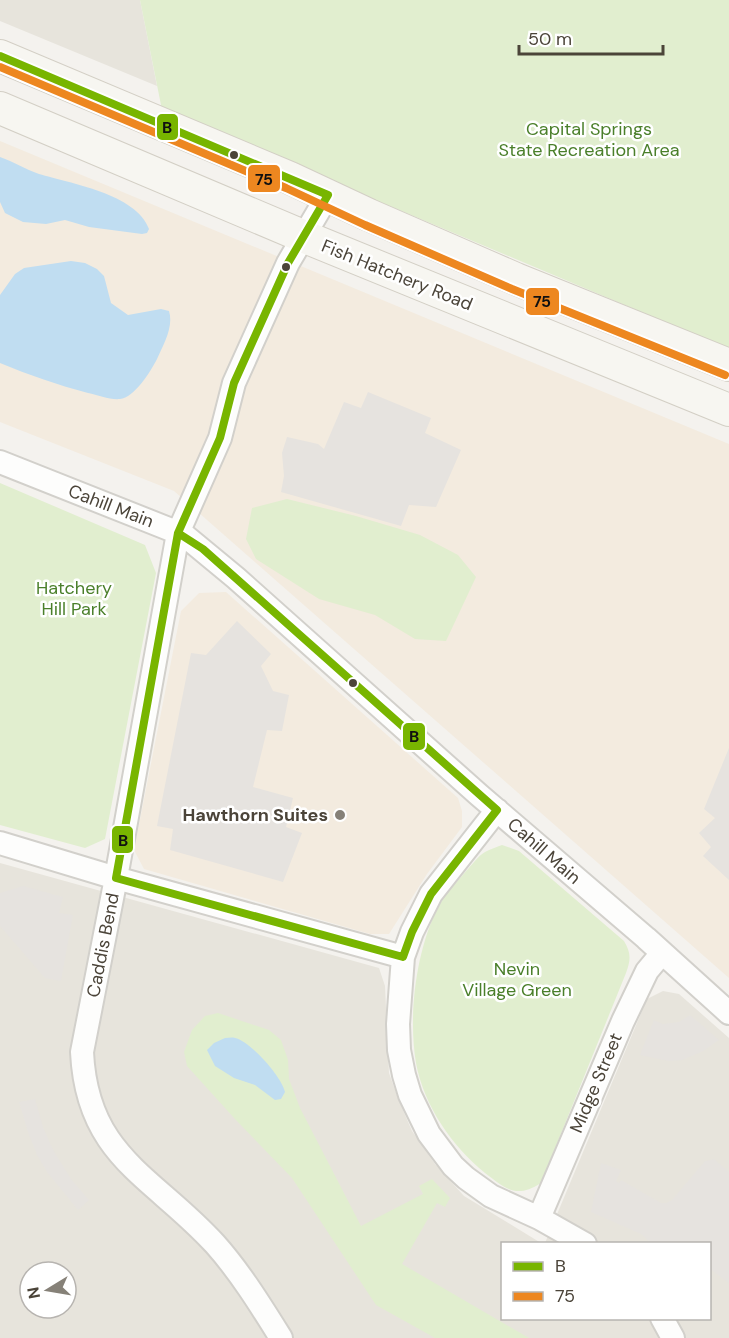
<svg xmlns="http://www.w3.org/2000/svg" width="729" height="1338" viewBox="0 0 729 1338" font-family="'DM Sans',sans-serif">
<style>
.residential{fill:#e7e4dc;fill-rule:evenodd}
.commercial{fill:#f3ebdf}
.green{fill:#e1eecf}
.parking{fill:#e6e3df}
.water{fill:#c0ddf1}
.lines{fill:none;stroke-linecap:round;stroke-linejoin:round}
.street-casing{stroke:#d2d0cb;stroke-width:26}
.secondary-casing{stroke:#d3cfc5;stroke-width:34}
.street{stroke:#fdfdfc;stroke-width:22}
.secondary{stroke:#f7f6f1;stroke-width:32}
.bus-1-casing{stroke:#fff;stroke-width:12}
.bus-2-casing{stroke:#fff;stroke-width:12}
.bus-1{stroke:#78b500;stroke-width:8}
.bus-2{stroke:#ed8720;stroke-width:8}
.bus-dot{fill:#4b4439;stroke:#fff;stroke-width:2}
.poi-dot{fill:#868178;stroke:#fff;stroke-width:2}
.labels{text-anchor:middle;stroke-width:5;stroke-linejoin:round;paint-order:stroke}
.park-label{font-size:18px;fill:#4a7f2a;stroke:#fff}
.street-label{font-size:18px;fill:#4b4439;stroke:#fff}
.poi-label{font-size:18px;font-weight:bold;fill:#4b4439;stroke:#fff;text-anchor:end}
.line-badge{stroke:#fff;stroke-width:2}
.pale-badge-label{font-size:16px;text-anchor:middle;font-weight:bold;fill:#111}
</style>
<rect width="100%" height="100%" fill="#f4f2ee"/>
<path class="residential" d="M 0,0 L 140,0 L 157,86 L 0,21 Z
M 0,863 L 379,968 L 385,986 L 389,1073 L 399,1101 L 412,1131 L 435,1164 L 464,1196 L 541,1243 L 502,1244 L 502,1318 L 710,1318 L 710,1244 L 545,1243 L 647,999 L 663,991 L 679,994 L 729,1038 L 729,1338 L 0,1338 ZM 30,1272 L 66,1272 L 66,1308 L 30,1308 Z"/>
<path class="commercial" d="M 0,141 L 729,444 L 729,978 L 174,491 L 0,422 Z
M 226,592 L 458,798 L 462,811 L 462,827 L 427,874 L 389,934 L 370,934 L 144,869 L 134,850 L 181,611 L 199,593 Z"/>
<path class="green" d="M 140,0 L 729,0 L 729,349 L 162,110 Z
M 0,483 L 145,545 L 156,573 L 105,839 L 85,848 L 0,825 Z
M 287,499 L 356,516 L 420,535 L 458,555 L 476,577 L 446,641 L 415,639 L 375,615 L 319,599 L 256,559 L 246,539 L 252,508 Z
M 502,845 L 519,851 L 624,941 C 631,953 631,959 626,973 L 541,1183 C 516,1199 506,1189 485,1173 C 452,1146 424,1106 416,1063 C 408,1015 416,951 438,907 C 445,894 457,882 466,871 C 472,865 478,856 485,852 C 490,849 497,847 502,845 Z
M 218,1013 L 269,1030 L 281,1040 L 288,1060 L 289,1079 L 300,1108 L 361,1226 L 423,1194 L 419,1186 L 432,1179 L 450,1198 L 445,1207 L 437,1203 L 402,1264 L 529,1338 L 435,1338 L 376,1305 L 292,1178 L 235,1119 L 187,1066 L 184,1052 L 192,1030 L 205,1016 Z"/>
<path class="parking" d="M 368,392 L 431,418 L 425,433 L 461,450 L 436,507 L 409,505 L 401,526 L 281,492 L 284,476 L 282,453 L 287,437 L 318,444 L 324,449 L 344,402 L 361,408 Z
M 237,621 L 271,654 L 261,666 L 273,691 L 289,695 L 282,731 L 267,730 L 253,787 L 293,798 L 286,827 L 302,833 L 283,882 L 170,850 L 173,829 L 157,826 L 191,653 L 206,655 Z
M 729,748 L 729,880 L 703,856 L 711,847 L 699,833 L 715,818 L 704,809 Z
M 23,886 L 63,897 L 59,913 L 73,915 L 61,981 L 45,978 L 0,926 L 0,893 Z
M 690,1015 L 719,1040 L 703,1051 L 682,1060 L 669,1061 L 640,1055 L 654,1020 L 663,1024 L 679,1022 Z
M 35,1099 L 43,1127 L 53,1150 L 71,1179 L 89,1200 L 78,1210 L 47,1172 L 37,1155 L 28,1132 L 19,1102 Z
M 714,1159 L 729,1172 L 729,1283 L 710,1269 L 710,1244 L 651,1243 L 641,1234 L 591,1212 L 601,1163 L 621,1170 L 616,1181 L 619,1183 L 621,1180 L 661,1203 L 666,1203 L 672,1200 L 705,1161 Z"/>
<path class="water" d="M 0,157 C 14,162 25,169 39,174 C 69,183 137,194 149,229 L 147,233 L 142,234 L 89,227 L 65,220 L 46,224 L 23,222 L 5,213 L 0,202 Z
M 71,261 L 85,263 L 97,269 L 104,276 L 111,303 L 128,315 L 161,309 L 169,311 C 174,327 163,345 157,359 C 151,371 134,398 120,399 C 110,400 98,395 88,393 C 58,385 29,375 0,363 L 0,295 L 15,274 L 24,268 Z
M 225,1038 C 228,1038 232,1037 235,1038 C 250,1041 282,1077 285,1092 L 281,1099 L 275,1100 L 255,1085 L 234,1078 L 215,1066 L 207,1050 L 214,1043 Z"/>
<g class="lines">
<g class="street-casing">
<path id="street" d="M 0,462 L 184,535 L 236,578 L 479,795 L 646,938 L 729,1013
M 497,810 L 431,894 L 412,932 L 403,957 L 398,1024 L 399,1050 L 404,1075 L 410,1095 L 429,1134 L 453,1166 L 466,1178 L 491,1196 L 539,1218 L 585,1244
M 0,843 L 116,878 L 403,957
M 539,1218 L 623,1021 L 647,971 L 662,953
M 662,1318 L 673,1338
M 281,1338 C 261,1306 240,1272 215,1244 C 153,1176 87,1157 82,1052 L 116,878 L 178,533 L 220,438 L 234,383 L 288,263 L 328,195"/>
</g>
<g class="secondary-casing">
<path id="secondary" d="M 0,56 L 290,178 L 369,215 L 516,279 L 729,365
M 0,108 L 305,237 L 729,410"/>
</g>
<use href="#street" class="street"/>
<use href="#secondary" class="secondary"/>
<g class="bus-1-casing">
<path id="bus-1" d="M 0,56 L 328,195 L 288,263 L 234,383 L 220,438 L 178,533
M 178,533 L 203,549 L 497,810 L 431,894 L 412,932 L 403,957 L 116,878 Z"/>
</g>
<g class="bus-2-casing">
<path id="bus-2" d="M 0,67 L 286,188 L 365,225 L 512,289 L 725,375"/>
</g>
<use href="#bus-1" class="bus-1"/>
<use href="#bus-2" class="bus-2"/>
</g>
<g class="bus-dot">
<circle cx="234" cy="155" r="5"/>
<circle cx="286" cy="267" r="5"/>
<circle cx="353" cy="683" r="5"/>
</g>
<circle class="poi-dot" cx="340" cy="815" r="6"/>
<g class="labels">
<g class="park-label">
<text x="589" y="135">Capital Springs<tspan x="589" dy="21">State Recreation Area</tspan></text>
<text x="74" y="594">Hatchery<tspan x="74" dy="21">Hill Park</tspan></text>
<text x="517" y="975">Nevin<tspan x="517" dy="21">Village Green</tspan></text>
</g>
<g class="street-label">
<text transform="translate(397 275) rotate(22)" y="6">Fish Hatchery Road</text>
<text transform="translate(111 506) rotate(21)" y="6">Cahill Main</text>
<text transform="translate(544 851) rotate(41)" y="6">Cahill Main</text>
<text transform="translate(103 945) rotate(-79)" y="6">Caddis Bend</text>
<text transform="translate(596 1083) rotate(-67)" y="6">Midge Street</text>
</g>
<g class="poi-label">
<text x="328" y="821">Hawthorn Suites</text>
</g>
</g>
<g class="line-badge">
<rect x="156" y="113" width="23" height="28" rx="6" fill="#78b500"/>
<rect x="247" y="164" width="34" height="29" rx="6" fill="#ed8720"/>
<rect x="525" y="287" width="35" height="29" rx="6" fill="#ed8720"/>
<rect x="402" y="722" width="24" height="29" rx="6" fill="#78b500"/>
<rect x="111" y="825" width="23" height="29" rx="6" fill="#78b500"/>
</g>
<g class="pale-badge-label">
<text x="167" y="133">B</text>
<text x="264" y="185">75</text>
<text x="542" y="307">75</text>
<text x="414" y="742">B</text>
<text x="123" y="846">B</text>
</g>
<rect x="501" y="1242" width="210" height="78" fill="#ffffff" stroke="#b7b4b0" stroke-width="1.5"/>
<rect x="513" y="1262" width="30" height="9" fill="#78b500" stroke="#b7b4b0" stroke-width="1.5"/>
<text x="555" y="1272" font-size="18" fill="#4b4439">B</text>
<rect x="513" y="1292" width="30" height="9" fill="#ed8720" stroke="#b7b4b0" stroke-width="1.5"/>
<text x="555" y="1302" font-size="18" fill="#4b4439">75</text>
<g transform="translate(48 1290) rotate(259)"><circle r="28" fill="#ffffff" stroke="#b7b4b0" stroke-width="1.5"/>
<path d="M0-4.5L10 22L0 15L-10 22Z" fill="#868178"/>
<text y="-9" font-size="16" font-weight="bold" text-anchor="middle" fill="#4b4439">N</text>
</g>
<path d="M519 45v9h144v-9" fill="none" stroke="#4b4439" stroke-width="3"/>
<text x="528" y="45" font-size="18" fill="#4b4439" stroke="#ffffff" stroke-width="4.5" paint-order="stroke">50 m</text>
</svg>
